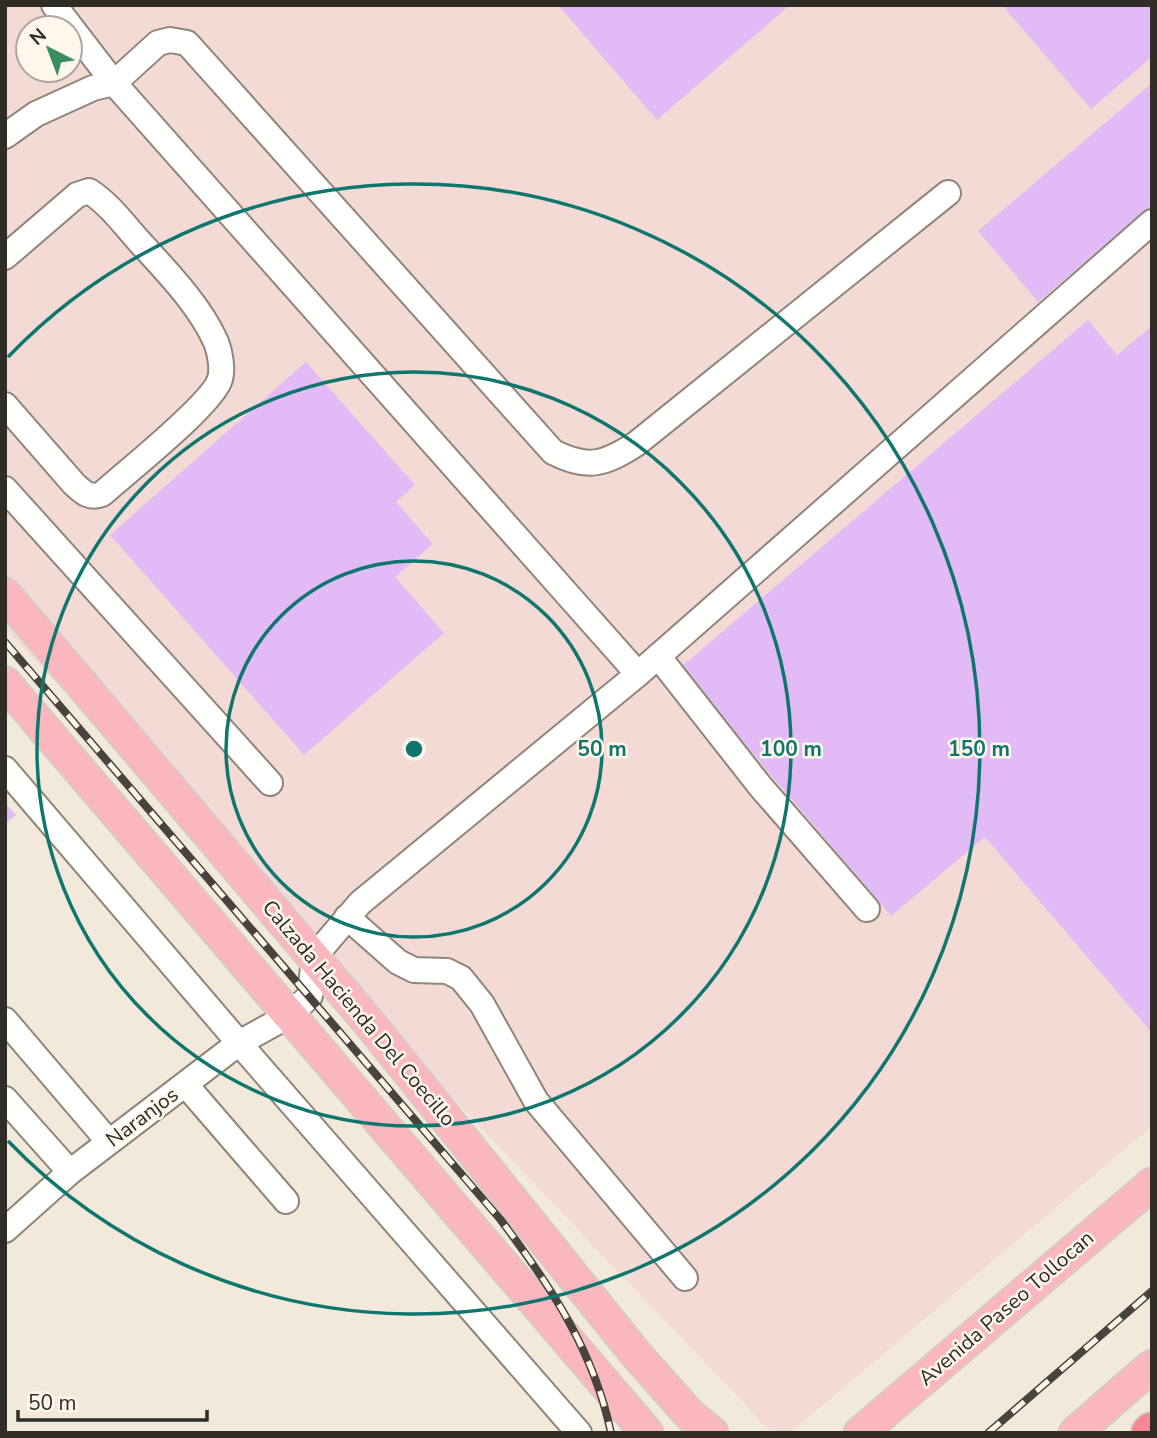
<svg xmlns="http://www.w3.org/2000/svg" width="1157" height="1438" viewBox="0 0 1157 1438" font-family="'Nunito Sans',sans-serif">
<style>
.industrial{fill:#f4dad4;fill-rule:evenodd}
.building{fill:#e2bbf6}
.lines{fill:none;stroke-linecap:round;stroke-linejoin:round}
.minor-casing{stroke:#8e8577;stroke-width:28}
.major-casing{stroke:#cdcdcb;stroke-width:35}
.highway-casing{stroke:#cdcdcb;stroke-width:40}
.minor{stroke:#fff;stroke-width:24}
.major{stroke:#fab8be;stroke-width:32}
.highway{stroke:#f68893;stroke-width:37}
.rail-casing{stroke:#48443d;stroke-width:8}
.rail{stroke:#fff7eb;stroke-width:5;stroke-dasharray:16;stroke-linecap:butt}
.ring{fill:none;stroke:#0f766e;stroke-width:3.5}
.labels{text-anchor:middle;stroke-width:5;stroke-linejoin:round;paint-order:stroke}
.street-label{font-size:21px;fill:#302d27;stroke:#fff7eb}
.centre{fill:#0f766e;stroke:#fff7eb;stroke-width:3.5}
.ring-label{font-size:21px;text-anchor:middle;font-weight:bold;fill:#0f766e;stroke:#fff7eb;stroke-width:5;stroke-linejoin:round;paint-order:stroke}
</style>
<rect width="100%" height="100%" fill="#f3e9da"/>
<path class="industrial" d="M 5,5 L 1152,5 L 1152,1126 L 790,1433 L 772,1433 L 5,629 ZM 28,28 L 70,28 L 70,70 L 28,70 Z"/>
<path class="building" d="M 558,5 L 790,5 L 657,120 Z
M 1002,5 L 1152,5 L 1152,57 L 1091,109 Z
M 1152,83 L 1152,205 L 1038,302 L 978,231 Z
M 1088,320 L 1117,355 L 1152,326 L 1152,1033 L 985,837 L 891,916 L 680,668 Z
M 306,362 L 415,485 L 396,502 L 433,544 L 395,577 L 444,633 L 304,755 L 110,535 Z
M 5,803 L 16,815 L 5,824 Z"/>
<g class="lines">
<g class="minor-casing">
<path id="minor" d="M 54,5 L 114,83 L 638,674
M 5,136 L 36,114 L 93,88 L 114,83 L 158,43 L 170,40 L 187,43 L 553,452 C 588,470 605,464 636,444 L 948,193
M 5,257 L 77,195 L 89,191 C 108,203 123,223 138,240 C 166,271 199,304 216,342 C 220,352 223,369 220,379 C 213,404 125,473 102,494 C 89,499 83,492 74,484 L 5,405
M 5,489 L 270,783
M 658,656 L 760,786 L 867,909
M 5,769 L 239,1043 L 579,1433
M 347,917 L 398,962 L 414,970 L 447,971 L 461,978 L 482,1004 L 536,1101 L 685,1278
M 5,1020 L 109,1142
M 185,1084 L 286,1201
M 5,1099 L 70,1172
M 5,1230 L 70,1172 L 239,1043 L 288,1016 L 310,996 L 314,957 L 360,903 L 638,674 L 1152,222"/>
</g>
<g class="major-casing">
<path id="major" d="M 5,594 L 370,1024 L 635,1353 L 689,1414 L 712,1433
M 5,683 L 647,1433
M 860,1433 L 1152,1184
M 1075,1433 L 1152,1366"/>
</g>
<g class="highway-casing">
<path id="highway" d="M 1150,1433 L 1152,1431"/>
</g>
<use href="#minor" class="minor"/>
<use href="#major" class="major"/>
<use href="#highway" class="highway"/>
<g class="rail-casing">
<path id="rail" d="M 5,642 L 500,1219 C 550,1285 594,1351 611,1433
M 988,1433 L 1152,1291"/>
</g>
<use href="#rail" class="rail"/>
</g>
<g class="ring">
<circle cx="414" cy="749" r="188"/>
<circle cx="414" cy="749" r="377"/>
<path d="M8 357A565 565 0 1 1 8 1141"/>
</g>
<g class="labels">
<g class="street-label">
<text transform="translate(359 1013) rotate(50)" y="7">Calzada Hacienda Del Coecillo</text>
<text transform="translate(142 1117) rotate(-37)" y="7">Naranjos</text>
<text transform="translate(1006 1308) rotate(-41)" y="7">Avenida Paseo Tollocan</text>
</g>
</g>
<circle cx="414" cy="749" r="10" class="centre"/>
<g class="ring-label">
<text x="602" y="756">50 m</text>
<text x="791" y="756">100 m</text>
<text x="979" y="756">150 m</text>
</g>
<rect width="1157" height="1438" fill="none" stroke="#302d27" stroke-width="14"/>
<g transform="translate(49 49) rotate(318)"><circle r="33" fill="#fff7eb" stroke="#aca69d" stroke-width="2"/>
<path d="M0-5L12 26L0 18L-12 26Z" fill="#388e62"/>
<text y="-10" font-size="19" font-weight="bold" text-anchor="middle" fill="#302d27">N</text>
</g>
<path d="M18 1410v10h189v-10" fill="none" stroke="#302d27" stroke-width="3.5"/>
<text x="28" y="1410" font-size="21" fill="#302d27" stroke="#fff7eb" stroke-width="5" paint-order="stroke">50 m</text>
</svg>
